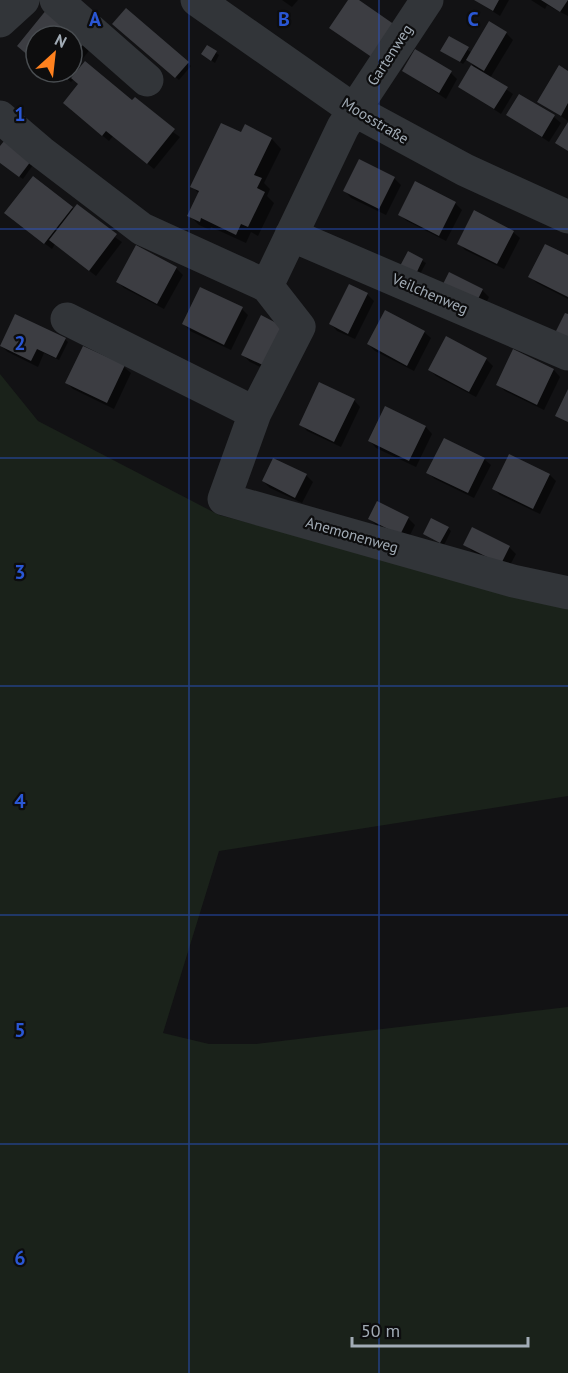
<svg xmlns="http://www.w3.org/2000/svg" width="568" height="1373" viewBox="0 0 568 1373" font-family="'PT Sans',sans-serif">
<style>
.green{fill:#1a221a}
.shadow{fill:#0007}
.building{fill:#3c3d42}
.lines{fill:none;stroke-linecap:round;stroke-linejoin:round}
.minor{stroke:#323539;stroke-width:33}
.grid{fill:none;stroke:#2a57d5;stroke-width:1.5;stroke-opacity:0.55}
.labels{text-anchor:middle;stroke-width:4.5;stroke-linejoin:round;paint-order:stroke}
.street-label{font-size:15px;fill:#a2acb6;stroke:#0d0d0e}
.grid-label{font-size:20px;text-anchor:middle;font-weight:bold;fill:#2a57d5;stroke:#0d0d0e;stroke-width:4.5;stroke-linejoin:round;paint-order:stroke}
</style>
<rect width="100%" height="100%" fill="#121214"/>
<path class="green" d="M 0,374 L 38,421 L 219,515 L 568,607 L 568,796 L 219,851 L 163,1033 L 209,1044 L 256,1044 L 568,1007 L 568,1373 L 0,1373 Z"/>
<path class="shadow" d="M 282,0 L 298,0 L 292,7 Z
M 475,0 L 509,0 L 500,16 Z
M 531,0 L 568,0 L 568,16 L 547,5 L 545,9 Z
M 47,11 L 91,48 L 78,65 L 81,68 L 180,137 L 154,169 L 113,136 L 109,141 L 71,110 L 80,84 L 74,79 L 71,82 L 58,72 L 72,72 L 72,36 L 36,36 L 36,61 L 25,52 Z
M 117,27 L 188,63 L 191,66 L 179,80 Z
M 506,33 L 513,40 L 490,78 L 513,94 L 501,114 L 460,87 L 473,65 L 467,59 L 463,64 L 445,53 L 450,38 L 472,53 Z
M 207,47 L 219,55 L 215,63 L 206,57 Z
M 404,71 L 451,73 L 457,79 L 446,99 Z
M 568,72 L 568,121 L 539,101 Z
M 508,115 L 554,117 L 561,123 L 549,142 Z
M 272,139 L 281,149 L 264,183 L 270,189 L 267,196 L 274,203 L 258,236 L 251,232 L 246,243 L 211,227 L 210,230 L 199,225 L 189,215 L 199,194 L 192,186 Z
M 0,148 L 33,165 L 23,179 L 0,163 Z
M 394,178 L 401,185 L 386,215 L 351,198 L 345,191 Z
M 455,203 L 462,210 L 446,241 L 407,221 L 400,215 Z
M 72,208 L 122,242 L 96,276 L 55,244 L 52,249 L 13,220 Z
M 513,232 L 520,238 L 504,269 L 465,250 L 459,243 Z
M 408,253 L 426,263 L 419,276 Z
M 568,257 L 568,299 L 537,283 L 530,277 Z
M 176,268 L 183,275 L 164,309 L 124,288 L 118,282 Z
M 482,290 L 489,297 L 483,309 L 450,293 Z
M 367,294 L 374,301 L 355,339 L 337,331 L 331,324 Z
M 242,309 L 248,315 L 231,350 L 190,331 L 184,324 Z
M 262,317 L 271,372 L 250,362 L 243,355 Z
M 424,332 L 431,338 L 414,371 L 375,351 L 368,344 Z
M 65,339 L 68,342 L 59,360 L 44,353 L 38,367 L 8,352 L 1,346 Z
M 514,351 L 554,370 L 560,377 L 544,410 L 505,391 L 498,384 Z
M 486,359 L 493,366 L 476,397 L 436,376 L 430,370 Z
M 124,367 L 131,373 L 114,409 L 73,389 L 67,383 Z
M 354,400 L 360,407 L 341,447 L 307,431 L 301,424 Z
M 386,408 L 426,427 L 432,434 L 416,467 L 376,448 L 370,441 Z
M 484,459 L 491,465 L 474,498 L 435,479 L 428,473 Z
M 306,475 L 313,482 L 302,503 L 270,488 L 263,481 Z
M 550,475 L 556,481 L 540,514 L 500,495 L 494,489 Z
M 408,518 L 415,525 L 407,541 L 376,525 L 370,519 Z
M 448,528 L 451,531 L 444,545 L 425,534 Z
M 465,544 L 509,547 L 516,554 L 508,569 L 472,551 Z"/>
<path class="building" d="M 348,0 L 359,0 L 395,25 L 373,58 L 329,28 Z
M 474,0 L 499,0 L 493,11 Z
M 541,0 L 568,0 L 560,12 Z
M 126,8 L 189,62 L 175,78 L 112,24 Z
M 47,9 L 86,41 L 72,58 L 80,65 L 67,80 L 57,72 L 72,72 L 72,36 L 36,36 L 36,62 L 17,46 Z
M 489,21 L 507,32 L 484,71 L 466,60 Z
M 449,36 L 469,47 L 460,62 L 440,51 Z
M 207,45 L 217,51 L 211,61 L 201,54 Z
M 415,49 L 452,71 L 439,93 L 402,71 Z
M 85,61 L 132,100 L 135,97 L 175,129 L 147,164 L 106,131 L 102,136 L 63,103 L 78,84 L 71,78 Z
M 471,65 L 508,87 L 494,109 L 458,87 Z
M 559,65 L 568,71 L 568,103 L 561,116 L 537,102 Z
M 519,94 L 555,115 L 542,137 L 506,115 Z
M 568,122 L 568,151 L 555,143 Z
M 221,123 L 241,132 L 245,124 L 272,138 L 254,175 L 262,178 L 257,188 L 265,192 L 248,227 L 241,224 L 236,235 L 201,218 L 200,222 L 187,216 L 199,191 L 190,187 Z
M 4,141 L 31,161 L 19,177 L 0,163 L 0,146 Z
M 359,159 L 395,177 L 379,209 L 343,191 Z
M 33,176 L 73,207 L 44,244 L 4,213 Z
M 415,181 L 456,202 L 439,236 L 398,215 Z
M 77,204 L 117,234 L 89,271 L 49,240 Z
M 474,210 L 514,231 L 497,264 L 457,244 Z
M 545,244 L 568,255 L 568,297 L 528,277 Z
M 136,245 L 177,267 L 157,304 L 116,282 Z
M 408,251 L 423,259 L 416,274 L 400,266 Z
M 449,272 L 483,289 L 476,303 L 442,286 Z
M 349,284 L 368,293 L 348,334 L 329,324 Z
M 200,287 L 243,307 L 224,345 L 182,324 Z
M 385,310 L 425,331 L 407,366 L 367,344 Z
M 565,313 L 568,314 L 568,342 L 554,335 Z
M 15,314 L 66,338 L 56,358 L 37,349 L 31,361 L 0,346 Z
M 261,315 L 284,327 L 265,366 L 241,355 Z
M 446,336 L 487,358 L 469,392 L 428,370 Z
M 83,346 L 125,365 L 107,403 L 65,383 Z
M 513,349 L 554,369 L 537,405 L 496,385 Z
M 319,382 L 355,399 L 334,442 L 299,425 Z
M 568,389 L 568,422 L 555,416 Z
M 385,406 L 426,426 L 409,461 L 368,441 Z
M 444,438 L 485,458 L 468,493 L 426,473 Z
M 509,454 L 550,474 L 533,509 L 492,489 Z
M 273,458 L 307,474 L 295,498 L 262,481 Z
M 377,501 L 409,517 L 400,535 L 368,519 Z
M 431,518 L 449,527 L 440,543 L 423,534 Z
M 472,527 L 510,546 L 501,564 L 463,545 Z"/>
<g class="lines">
<path class="minor" d="M 56,0 L 147,80
M 197,0 L 354,110 L 465,170 L 568,217
M 0,21 L 23,0
M 0,117 L 41,152 L 142,229 L 267,286 L 299,327 L 255,413 L 224,499 L 513,581 L 568,593
M 291,235 L 568,354
M 267,286 L 343,127 L 427,0
M 67,319 L 255,413"/>
</g>
<path class="grid" d="M 189,0 L 189,1373M 379,0 L 379,1373M 0,229 L 568,229M 0,458 L 568,458M 0,686 L 568,686M 0,915 L 568,915M 0,1144 L 568,1144"/>
<g class="labels">
<g class="street-label">
<text transform="translate(390 55) rotate(-57)" y="5">Gartenweg</text>
<text transform="translate(375 121) rotate(31)" y="5">Moosstraße</text>
<text transform="translate(430 294) rotate(23)" y="5">Veilchenweg</text>
<text transform="translate(352 535) rotate(16)" y="5">Anemonenweg</text>
</g>
</g>
<g class="grid-label">
<text x="95" y="26">A</text>
<text x="284" y="26">B</text>
<text x="473" y="26">C</text>
<text x="20" y="121">1</text>
<text x="20" y="350">2</text>
<text x="20" y="579">3</text>
<text x="20" y="808">4</text>
<text x="20" y="1037">5</text>
<text x="20" y="1265">6</text>
</g>
<g transform="translate(54 54) rotate(27)"><circle r="28" fill="#0d0d0e" stroke="#494d51" stroke-width="1.5"/>
<path d="M0-4.5L10 22L0 15L-10 22Z" fill="#ff811e"/>
<text y="-9" font-size="16" font-weight="bold" text-anchor="middle" fill="#a2acb6">N</text>
</g>
<path d="M352 1337v9h176v-9" fill="none" stroke="#a2acb6" stroke-width="3"/>
<text x="361" y="1337" font-size="18" fill="#a2acb6" stroke="#0d0d0e" stroke-width="4.5" paint-order="stroke">50 m</text>
</svg>
